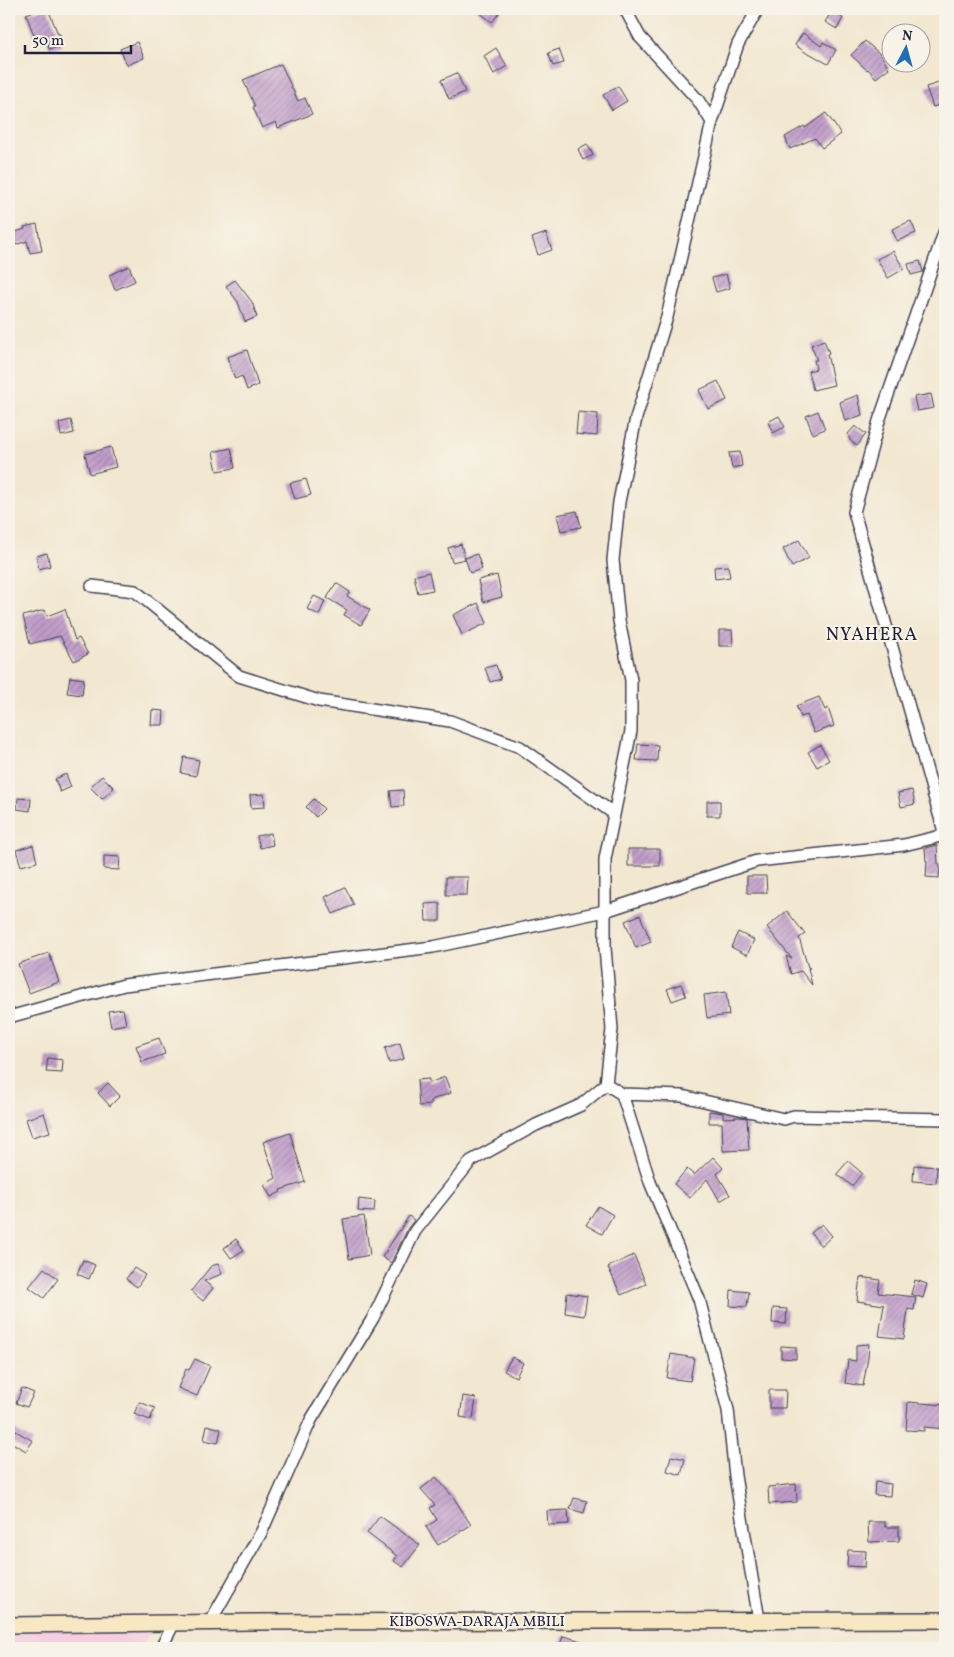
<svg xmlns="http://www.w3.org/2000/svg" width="954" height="1657" viewBox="0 0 954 1657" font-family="Vollkorn,serif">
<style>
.built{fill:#f3cfe0}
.building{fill:url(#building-hatch)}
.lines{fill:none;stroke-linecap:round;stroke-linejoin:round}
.minor-casing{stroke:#414051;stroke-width:14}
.secondary-casing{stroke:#414051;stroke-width:18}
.minor{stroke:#fff;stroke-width:11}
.secondary{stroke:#f7e8c3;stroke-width:15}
.labels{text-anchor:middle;stroke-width:4;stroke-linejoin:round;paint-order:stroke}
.street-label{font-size:15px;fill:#22223b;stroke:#f7f3e8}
.quarter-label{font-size:18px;letter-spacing:1px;fill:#22223b;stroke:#f7f3e8}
</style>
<defs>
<pattern id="building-hatch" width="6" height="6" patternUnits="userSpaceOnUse" patternTransform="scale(1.25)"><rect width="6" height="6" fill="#c19dca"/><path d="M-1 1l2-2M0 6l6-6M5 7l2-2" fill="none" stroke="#9c80a5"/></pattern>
</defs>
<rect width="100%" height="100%" fill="#f7f3e8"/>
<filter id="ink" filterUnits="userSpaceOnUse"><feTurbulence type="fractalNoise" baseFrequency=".02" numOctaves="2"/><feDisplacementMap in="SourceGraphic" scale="10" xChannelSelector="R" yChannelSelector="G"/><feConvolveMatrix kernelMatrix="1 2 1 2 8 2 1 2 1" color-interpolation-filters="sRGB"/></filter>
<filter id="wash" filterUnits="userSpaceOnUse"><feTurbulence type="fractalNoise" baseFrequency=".0096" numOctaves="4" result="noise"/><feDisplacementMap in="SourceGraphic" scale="20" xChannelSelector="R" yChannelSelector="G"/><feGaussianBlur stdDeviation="1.12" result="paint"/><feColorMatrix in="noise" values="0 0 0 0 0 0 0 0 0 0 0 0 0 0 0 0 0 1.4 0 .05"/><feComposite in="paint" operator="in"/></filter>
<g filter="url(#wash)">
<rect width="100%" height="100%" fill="#f2e7d0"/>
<path class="built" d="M 153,1625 L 141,1648 L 9,1648 L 9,1628 Z"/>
<g id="blocks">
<path class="building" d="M 42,9 L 48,9 L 58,34 L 60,34 L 62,46 L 49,49 L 46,34 L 35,38 L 26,14 Z
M 475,9 L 502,9 L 492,22 Z
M 832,11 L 843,18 L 837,29 L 825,22 Z
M 803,33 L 821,46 L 823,42 L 836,50 L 828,64 L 809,53 L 808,54 L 795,45 Z
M 865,41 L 881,55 L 889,68 L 876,78 L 868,69 L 867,70 L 851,55 Z
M 137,42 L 144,58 L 127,65 L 120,49 Z
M 496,48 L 507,66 L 494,74 L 484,56 Z
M 559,49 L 564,63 L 553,66 L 548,53 Z
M 281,64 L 298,101 L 305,98 L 312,114 L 278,128 L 276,122 L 262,128 L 253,107 L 255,106 L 243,80 Z
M 457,73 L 465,92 L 449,99 L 441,80 Z
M 945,81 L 945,103 L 933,107 L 926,87 Z
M 618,86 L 627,101 L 612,110 L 603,95 Z
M 826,113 L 841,134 L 822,148 L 815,138 L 790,149 L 785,137 L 804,126 L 805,128 Z
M 587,144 L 593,155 L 583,160 L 578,149 Z
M 911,221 L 916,233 L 897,241 L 892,229 Z
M 37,224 L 42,251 L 30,253 L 27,241 L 9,247 L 9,234 L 25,229 L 24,227 Z
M 546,233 L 552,250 L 538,255 L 532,238 Z
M 893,251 L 904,269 L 888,278 L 877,259 Z
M 920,261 L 923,272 L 911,275 L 908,264 Z
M 129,266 L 135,281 L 115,290 L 109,275 Z
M 726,274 L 730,288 L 716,292 L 712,278 Z
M 235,280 L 252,302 L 257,317 L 245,322 L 238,302 L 226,286 Z
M 824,340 L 829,353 L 827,354 L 834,385 L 813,390 L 808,371 L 816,369 L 814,360 L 817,360 L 811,345 Z
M 247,350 L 258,385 L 247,390 L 242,376 L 235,379 L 227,357 Z
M 718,381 L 727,400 L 708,409 L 699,390 Z
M 931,394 L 934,408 L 917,411 L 914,397 Z
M 858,395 L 862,415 L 845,421 L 840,402 Z
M 818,411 L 825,429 L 813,434 L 806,416 Z
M 578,412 L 598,414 L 597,436 L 576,434 Z
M 779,416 L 785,427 L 773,433 L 768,422 Z
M 71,420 L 74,433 L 61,436 L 59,423 Z
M 855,426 L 866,434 L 857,446 L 850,440 L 848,434 Z
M 111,447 L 116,467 L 90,474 L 85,454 Z
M 231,448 L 235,468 L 217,471 L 213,452 Z
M 740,452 L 742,466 L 732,468 L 729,453 Z
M 306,479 L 311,495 L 295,499 L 290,483 Z
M 577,511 L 581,527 L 561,531 L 557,515 Z
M 799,540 L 809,558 L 792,567 L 783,549 Z
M 461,544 L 465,559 L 452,562 L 448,548 Z
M 47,553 L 50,566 L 39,569 L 36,556 Z
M 477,554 L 482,569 L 470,573 L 465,558 Z
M 728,566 L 730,577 L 715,579 L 714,567 Z
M 429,572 L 433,590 L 418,593 L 414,576 Z
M 497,575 L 502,597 L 483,602 L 478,580 Z
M 336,583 L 350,592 L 347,596 L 370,610 L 361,625 L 344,615 L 347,610 L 327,598 Z
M 314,596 L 325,601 L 319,615 L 307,609 Z
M 478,603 L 487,623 L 462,635 L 453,615 Z
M 65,609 L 75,640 L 79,638 L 88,654 L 74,661 L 60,636 L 30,644 L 23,616 L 45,610 L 47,616 Z
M 719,630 L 732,630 L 733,646 L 719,646 Z
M 496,665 L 501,679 L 490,682 L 485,668 Z
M 70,677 L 84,679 L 82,695 L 67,693 Z
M 819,697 L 825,710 L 828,708 L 834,726 L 814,733 L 807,715 L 801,717 L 796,706 Z
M 152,710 L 164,711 L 163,725 L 151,725 Z
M 638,744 L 658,745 L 657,761 L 636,760 Z
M 820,745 L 829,760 L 817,767 L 808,752 Z
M 184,757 L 199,760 L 196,776 L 181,773 Z
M 66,774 L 71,787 L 60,792 L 55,779 Z
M 102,776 L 114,788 L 102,799 L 90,787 Z
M 403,790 L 404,806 L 392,807 L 390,791 Z
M 912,790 L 915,804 L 901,807 L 898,793 Z
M 264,794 L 265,807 L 251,808 L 250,795 Z
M 18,798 L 31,799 L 30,811 L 17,809 Z
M 314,799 L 324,809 L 316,817 L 306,807 Z
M 707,801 L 720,801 L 720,816 L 707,816 Z
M 271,833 L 273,845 L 260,848 L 257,836 Z
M 33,845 L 37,862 L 21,866 L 16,850 Z
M 937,845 L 938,864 L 940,864 L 939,878 L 926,877 L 927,861 L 926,861 L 925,848 Z
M 628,849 L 660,849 L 660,866 L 628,866 Z
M 104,856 L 120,857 L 119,870 L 104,869 Z
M 747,876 L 766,876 L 767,893 L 747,893 Z
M 446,877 L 468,877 L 467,895 L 446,895 Z
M 345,887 L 354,905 L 333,914 L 325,897 Z
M 440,903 L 440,921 L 426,921 L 425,904 Z
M 787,911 L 805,934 L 799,938 L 808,967 L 810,968 L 808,968 L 812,985 L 801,971 L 791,974 L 786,956 L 792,959 L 767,927 Z
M 640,915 L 651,942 L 636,948 L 625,921 Z
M 738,932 L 754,940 L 747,955 L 731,947 Z
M 49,953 L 59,982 L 29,993 L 18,964 Z
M 681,984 L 686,996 L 672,1001 L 667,989 Z
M 726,992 L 729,1015 L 707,1018 L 704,995 Z
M 123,1009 L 126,1024 L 111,1027 L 108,1011 Z
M 159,1038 L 165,1054 L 142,1062 L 136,1046 Z
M 400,1043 L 404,1059 L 389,1063 L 385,1048 Z
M 48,1058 L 63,1060 L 62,1073 L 46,1072 Z
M 445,1077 L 451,1093 L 431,1100 L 431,1105 L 419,1106 L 417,1080 L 429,1079 L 429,1083 Z
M 108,1083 L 120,1096 L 110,1106 L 98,1093 Z
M 709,1111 L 723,1113 L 723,1118 L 739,1117 L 747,1118 L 749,1150 L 723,1151 L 722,1123 L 709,1123 Z
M 44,1113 L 50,1132 L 32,1137 L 26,1119 Z
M 290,1133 L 305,1182 L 280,1190 L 281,1192 L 271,1197 L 264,1185 L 276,1178 L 263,1142 Z
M 713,1157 L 723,1168 L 717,1174 L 730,1195 L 720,1201 L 707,1179 L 690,1198 L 674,1184 L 687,1169 L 694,1175 Z
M 848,1161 L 862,1173 L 852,1186 L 837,1174 Z
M 914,1165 L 937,1167 L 936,1183 L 913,1181 Z
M 359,1199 L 375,1201 L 374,1212 L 358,1211 Z
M 598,1206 L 613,1215 L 602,1234 L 586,1225 Z
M 364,1216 L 370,1255 L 349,1259 L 343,1219 Z
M 409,1216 L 414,1220 L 408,1228 L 391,1263 L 382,1257 Z
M 822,1224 L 832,1236 L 821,1246 L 811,1233 Z
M 236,1239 L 244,1250 L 231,1258 L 224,1248 Z
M 634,1255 L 646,1284 L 621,1295 L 608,1267 Z
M 83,1260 L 95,1265 L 89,1279 L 77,1274 Z
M 218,1264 L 222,1274 L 204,1281 L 213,1288 L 203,1301 L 191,1291 L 211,1266 Z
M 44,1268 L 58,1279 L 44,1298 L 29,1287 Z
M 134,1268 L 145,1275 L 137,1287 L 126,1279 Z
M 860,1277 L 880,1280 L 878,1293 L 916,1297 L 914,1310 L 908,1309 L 904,1339 L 879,1336 L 884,1305 L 857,1301 Z
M 915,1280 L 927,1284 L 923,1298 L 911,1294 Z
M 731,1290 L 749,1292 L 747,1307 L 730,1306 Z
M 567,1293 L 587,1296 L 584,1316 L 565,1313 Z
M 773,1308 L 787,1309 L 786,1324 L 772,1323 Z
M 869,1344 L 868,1357 L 863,1386 L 845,1383 L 848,1360 L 856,1361 L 856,1345 Z
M 781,1346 L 796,1347 L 796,1359 L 781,1358 Z
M 671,1354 L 694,1358 L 690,1381 L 667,1378 Z
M 512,1357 L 523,1363 L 516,1377 L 504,1371 Z
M 195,1359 L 210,1366 L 197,1396 L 178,1388 L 186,1369 L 189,1370 Z
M 22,1388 L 34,1393 L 27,1407 L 16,1403 Z
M 769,1390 L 786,1390 L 785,1408 L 769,1408 Z
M 463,1396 L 476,1398 L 473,1419 L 460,1417 Z
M 139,1402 L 155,1408 L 150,1420 L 134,1414 Z
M 908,1402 L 945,1405 L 945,1429 L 924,1427 L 924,1431 L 906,1430 Z
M 207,1425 L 221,1429 L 218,1443 L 204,1440 Z
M 9,1427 L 33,1441 L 26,1451 L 9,1441 Z
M 671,1456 L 685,1459 L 681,1475 L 667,1471 Z
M 436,1477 L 454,1498 L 471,1525 L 438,1545 L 426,1527 L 437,1520 L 430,1508 L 435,1505 L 421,1489 Z
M 875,1482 L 891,1484 L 890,1496 L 874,1495 Z
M 796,1484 L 797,1502 L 769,1504 L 768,1487 Z
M 574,1498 L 587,1501 L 584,1513 L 570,1509 Z
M 568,1510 L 569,1524 L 548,1525 L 547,1511 Z
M 380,1516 L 420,1545 L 403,1567 L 394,1561 L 397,1556 L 367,1533 Z
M 868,1522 L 885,1522 L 885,1527 L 899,1527 L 899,1541 L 869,1542 Z
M 848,1550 L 866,1551 L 865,1567 L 847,1566 Z
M 563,1636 L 596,1645 L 595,1648 L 559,1648 Z"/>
</g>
</g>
<g filter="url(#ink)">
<use href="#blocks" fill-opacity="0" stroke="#414051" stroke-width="1"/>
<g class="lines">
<g class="minor-casing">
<path id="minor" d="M 625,9 L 640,37 L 698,100 L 712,122
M 92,586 L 135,591 L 239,676 L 319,701 L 450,721 L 520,747 L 613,813
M 945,835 L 854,512 L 879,421 L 945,230
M 9,1017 L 124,985 L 433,947 L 605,911 L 757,861 L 904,845 L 945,835
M 606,1084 L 622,1094 L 682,1096 L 784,1119 L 794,1116 L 945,1119
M 622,1094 L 650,1182 L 699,1299 L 728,1410 L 735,1476 L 759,1620
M 210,1622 L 262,1531 L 311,1420 L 373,1318 L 415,1231 L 471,1161 L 536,1125 L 581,1105 L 606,1084 L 612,1029 L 605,948 L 605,859 L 631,731 L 631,680 L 619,621 L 613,560 L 619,502 L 636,418 L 667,317 L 712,122 L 738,44 L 758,9
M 161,1648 L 174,1623"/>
</g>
<g class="secondary-casing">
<path id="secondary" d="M 9,1625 L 252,1622 L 945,1620"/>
</g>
<use href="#minor" class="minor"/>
<use href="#secondary" class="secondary"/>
</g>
</g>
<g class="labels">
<g class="street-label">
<text x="477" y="1626">KIBOSWA-DARAJA MBILI</text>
</g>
<g class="quarter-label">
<text x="872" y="640">NYAHERA</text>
</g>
</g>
<rect width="954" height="1657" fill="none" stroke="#f7f3e8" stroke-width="30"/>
<g transform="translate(906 48) rotate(6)"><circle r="24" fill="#f7f3e8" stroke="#a29fa3"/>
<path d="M0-4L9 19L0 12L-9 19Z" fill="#1f6fb2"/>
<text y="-8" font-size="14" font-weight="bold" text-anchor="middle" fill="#22223b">N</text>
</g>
<path d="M25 45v8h106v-8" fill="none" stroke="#22223b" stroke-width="2.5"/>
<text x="32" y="45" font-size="15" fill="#22223b" stroke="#f7f3e8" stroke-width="4" paint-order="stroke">50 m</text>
</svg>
